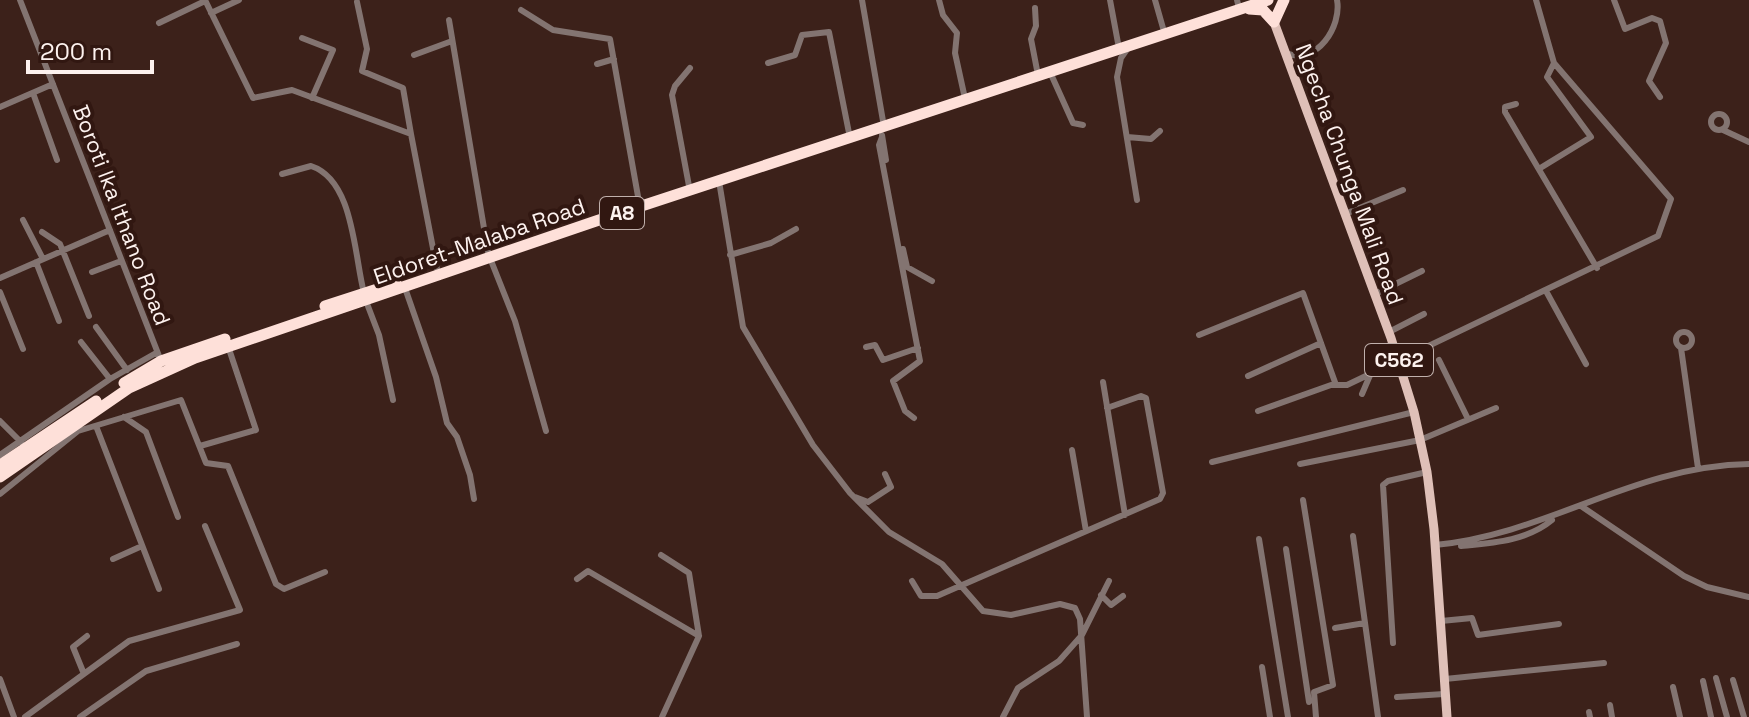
<svg xmlns="http://www.w3.org/2000/svg" width="1749" height="717" viewBox="0 0 1749 717" font-family="'Space Grotesk',sans-serif">
<style>
.lines{fill:none;stroke-linecap:round;stroke-linejoin:round}
.minor{stroke:#837471;stroke-width:6}
.major{stroke:#dfc0b8;stroke-width:9}
.highway{stroke:#fee0d9;stroke-width:11}
.labels{text-anchor:middle;stroke-width:8;stroke-linejoin:round;paint-order:stroke}
.shield{fill:#311711;stroke:#c0b0ac;stroke-width:2}
.shield-label{font-size:20px;font-weight:bold;fill:#fdf2ef}
.street-label{font-size:22px;fill:#fdf2ef;stroke:#311711}
</style>
<rect width="100%" height="100%" fill="#3c211a"/>
<g class="lines">
<path class="minor" d="M 20,0 L 161,361
M 205,0 L 253,98 L 292,90 L 411,134 L 437,269
M 862,0 L 883,121
M 939,0 L 943,15 L 957,33 L 955,53 L 964,94
M 1110,0 L 1118,43
M 1155,0 L 1163,28
M 1237,0 L 1238,4
M 1614,0 L 1625,29 L 1652,18 L 1660,21 L 1666,43 L 1649,81 L 1660,97
M 357,2 L 367,49 L 362,71 L 403,88 L 411,134
M 1035,8 L 1036,26 L 1031,39 L 1037,70
M 521,10 L 553,30 L 610,39 L 639,202
M 211,13 L 239,0
M 449,20 L 488,252
M 159,23 L 205,1
M 302,38 L 333,50 L 312,98
M 1128,48 L 1121,58 L 1117,77 L 1137,200
M 1286,53 C 1317,66 1342,26 1337,0
M 414,55 L 452,41
M 768,63 L 795,55 L 802,35 L 829,32 L 849,133
M 597,64 L 614,59
M 1050,72 L 1073,123 L 1083,125
M 33,93 L 57,160
M 1516,104 L 1505,107 L 1505,112 L 1597,268
M 0,107 L 53,84
M1711 122a8 8 0 1 1 16 0a8 8 0 1 1-16 0Z
M 1723,130 L 1749,142
M 882,135 L 886,160
M 882,137 L 879,145 L 920,361 L 893,381 L 905,411 L 914,418
M 1127,137 L 1151,139 L 1160,131
M 1542,167 L 1591,137 L 1547,77 L 1554,63
M 282,174 L 311,166 C 354,180 354,255 364,293
M 719,181 L 743,327 L 813,445 L 850,493 L 889,532 L 942,564 L 983,611 L 1011,615 L 1060,604 L 1075,608 L 1080,619 L 1087,717
M 689,186 L 672,95 L 675,86 L 690,68
M 1345,214 L 1403,190
M 23,220 L 43,259
M 42,232 L 60,244 L 89,316
M 903,249 L 907,267 L 932,281
M 730,255 L 771,243 L 796,229
M 490,258 L 515,321 L 546,431
M 36,262 L 59,321
M 92,272 L 121,261
M 0,278 L 110,230
M 405,288 L 436,377 L 447,423 L 457,437 L 470,475 L 474,499
M 1546,291 L 1586,364
M 0,292 L 23,349
M 1375,294 L 1422,271
M 366,301 L 379,335 L 393,400
M 96,327 L 127,370
M1676 340a8 8 0 1 1 16 0a8 8 0 1 1-16 0Z
M 1389,332 L 1424,314
M 1199,335 L 1303,293 L 1336,385
M 81,342 L 110,379
M 866,347 L 875,345 L 883,360 L 918,348
M 1681,348 L 1698,468
M 1439,360 L 1468,419
M 1248,376 L 1321,343
M 1103,382 L 1125,515
M 1362,394 L 1371,373
M 1258,411 L 1331,385 L 1347,385 L 1658,236 L 1671,199 L 1554,63 L 1536,0
M 124,417 L 146,432 L 178,517
M 0,421 L 21,442
M 96,426 L 159,589
M 200,446 L 256,430 L 228,346
M 1072,450 L 1086,531
M 0,455 L 110,379 L 156,353
M 1212,462 L 1414,412
M 1300,464 L 1420,440 L 1496,408
M 0,494 L 78,431 L 181,400 L 206,463 L 228,466 L 276,584 L 284,589 L 325,572
M 855,497 L 868,502 L 891,487 L 885,474
M 1303,500 L 1333,685 L 1314,692 L 1316,717
M 1581,506 L 1684,576 L 1707,587 L 1749,597
M 1353,536 L 1378,717
M 1259,539 L 1288,717
M 1435,545 C 1549,534 1633,466 1749,464
M 1461,546 C 1492,543 1527,541 1552,520
M 1286,549 L 1309,702
M 661,555 L 689,573 L 699,636 L 662,717
M 113,559 L 142,546
M 577,579 L 588,571 L 699,636
M 912,581 L 921,596 L 937,596 L 1160,499 L 1163,493 L 1146,398 L 1141,396 L 1107,408
M 1101,595 L 1111,605 L 1123,596
M 1441,621 L 1472,618 L 1478,635 L 1559,624
M 1335,628 L 1365,623
M 1393,643 L 1383,485 L 1388,481 L 1427,472
M 1262,667 L 1270,717
M 84,674 L 73,647 L 87,636
M 1716,678 L 1727,717
M 0,679 L 14,717
M 1445,679 L 1604,663
M 1733,680 L 1744,717
M 1703,681 L 1711,717
M 1673,687 L 1680,717
M 1397,697 L 1444,694
M 1610,705 L 1612,717
M 1589,712 L 1590,717
M 25,717 L 129,641 L 240,610 L 205,526
M 80,717 L 146,671 L 237,644
M 1003,717 L 1018,688 L 1059,661 L 1082,635 L 1109,581"/>
<path class="major" d="M 1274,22 L 1391,338 L 1414,412 L 1427,472 L 1434,529 L 1447,717"/>
<path class="highway" d="M 1249,9 L 1263,10 L 1274,22
M 1274,22 L 1284,0
M 325,306 L 396,283
M 124,383 L 161,361 L 225,339
M 0,465 L 96,401
M 0,477 L 129,388 L 195,358 L 596,221 L 1268,0"/>
</g>
<g class="labels">
<g class="shield">
<rect x="600" y="197" width="44" height="32" rx="6"/>
<rect x="1365" y="344" width="68" height="32" rx="6"/>
</g>
<g class="shield-label">
<text x="622" y="220">A8</text>
<text x="1399" y="367">C562</text>
</g>
<g class="street-label">
<text transform="translate(1350 174) rotate(70)" y="8">Ngecha Chunga Mali Road</text>
<text transform="translate(122 215) rotate(69)" y="8">Boroti Ika Ithano Road</text>
<text transform="translate(479 241) rotate(-19)" y="8">Eldoret-Malaba Road</text>
</g>
</g>
<path d="M28 60v12h124v-12" fill="none" stroke="#fdf2ef" stroke-width="4"/>
<text x="40" y="60" font-size="24" fill="#fdf2ef" stroke="#311711" stroke-width="6" paint-order="stroke">200 m</text>
</svg>
